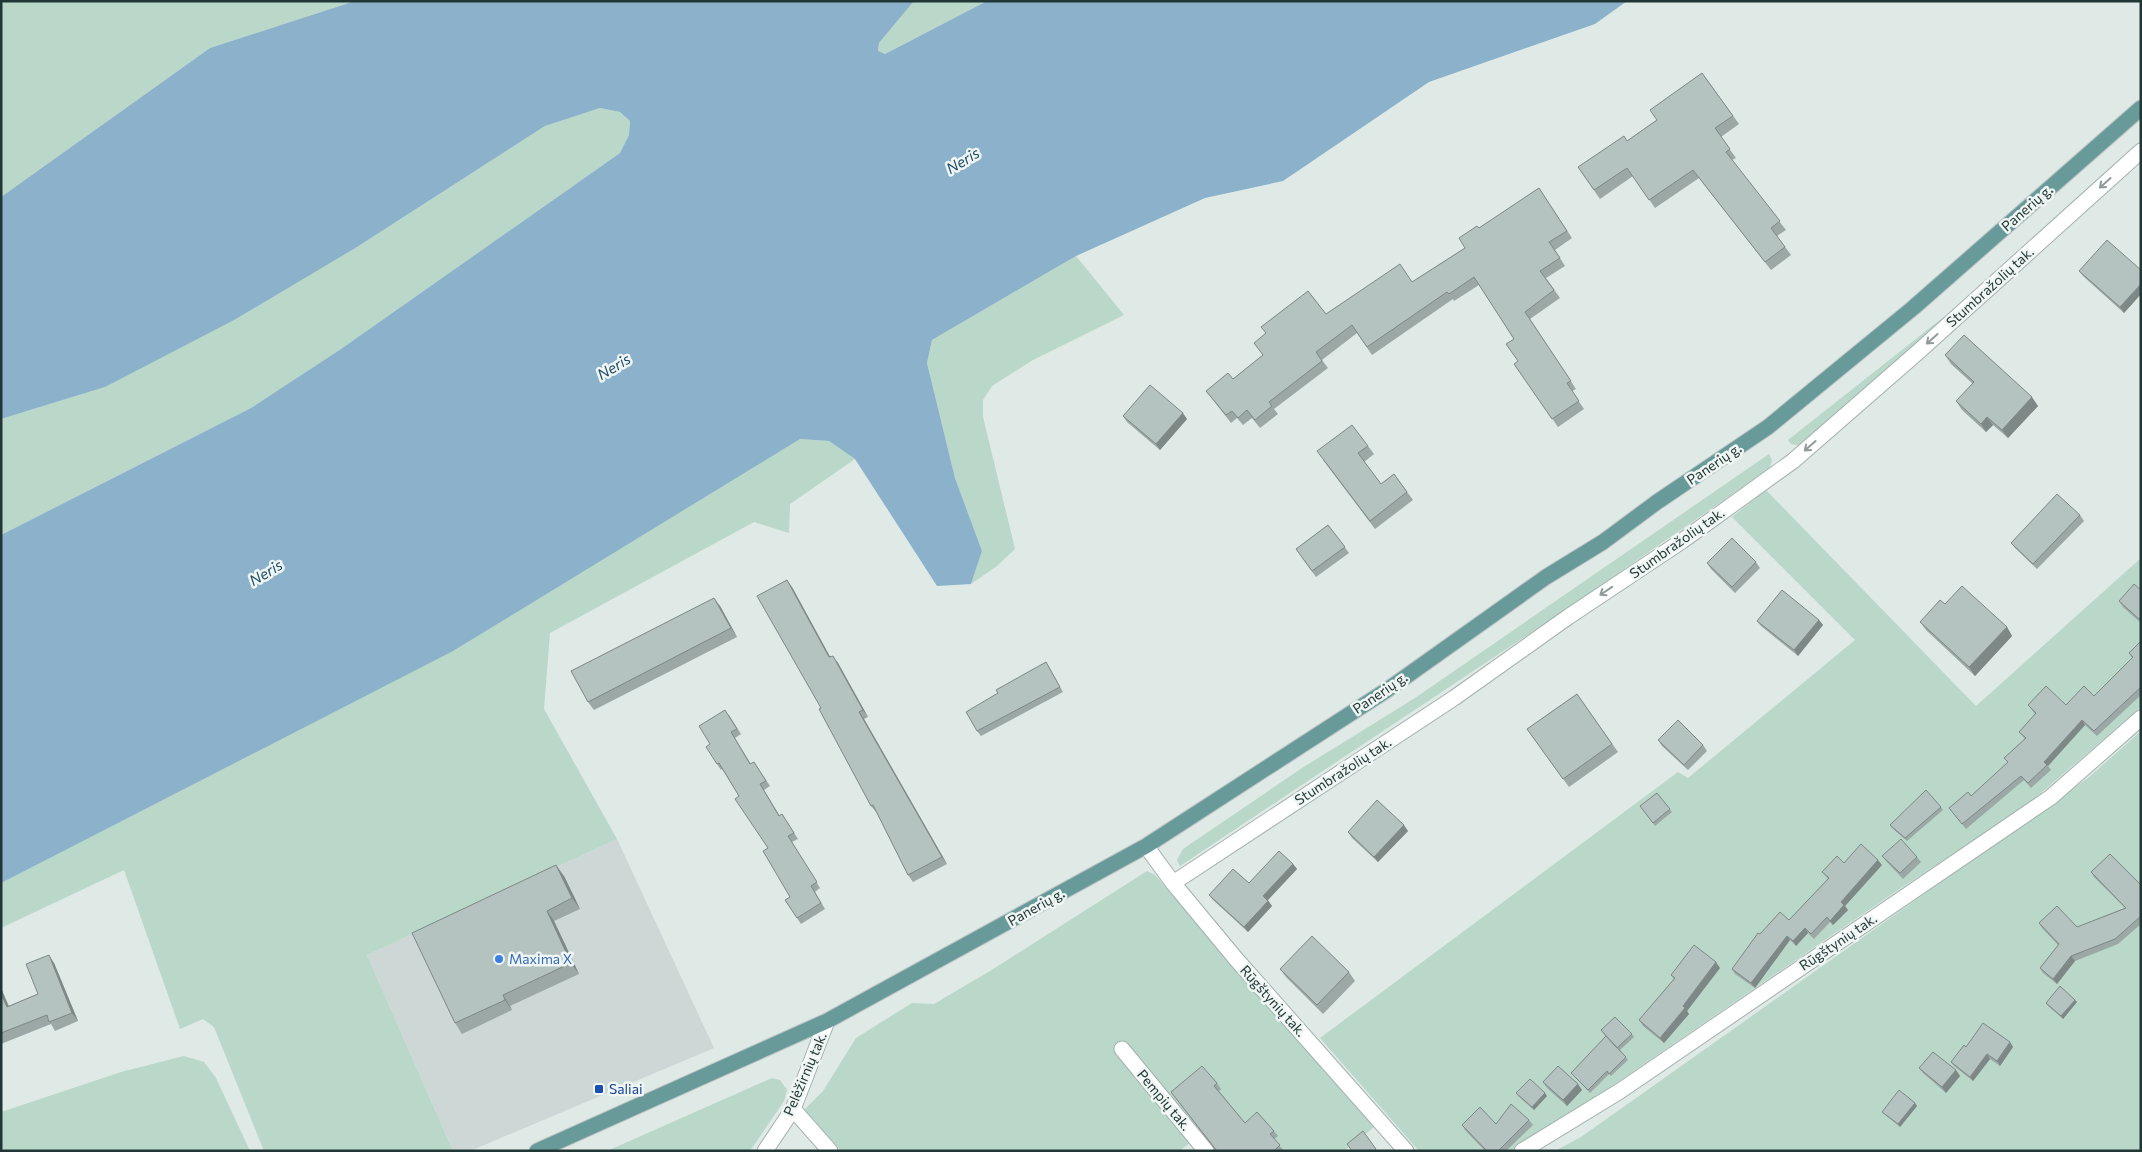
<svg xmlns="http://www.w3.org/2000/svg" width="2142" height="1152" viewBox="0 0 2142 1152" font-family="Commissioner,sans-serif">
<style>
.built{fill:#cdd8d6}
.green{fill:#b9d8c9}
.water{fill:#8bb2ca}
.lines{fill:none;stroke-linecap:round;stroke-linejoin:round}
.minor-casing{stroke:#a2b0ae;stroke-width:17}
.primary-casing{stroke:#bcc3c3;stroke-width:17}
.minor{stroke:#fff;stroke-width:15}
.primary{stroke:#679a99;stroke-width:15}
.wall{fill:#9ba8a5}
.shaded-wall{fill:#7e8886}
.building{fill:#b4c3c0;stroke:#7e8886}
.oneway{stroke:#909b9a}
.shop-dot{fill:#3f7fe0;stroke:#eff6f4;stroke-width:2}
.transit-dot{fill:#1a4fb4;stroke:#eff6f4;stroke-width:2}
.labels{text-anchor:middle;stroke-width:5;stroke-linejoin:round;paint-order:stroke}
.street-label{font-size:14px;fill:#213736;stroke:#eff6f4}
.shop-label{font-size:14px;fill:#366cbe;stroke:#eff6f4;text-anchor:start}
.transit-label{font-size:14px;fill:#164399;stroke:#eff6f4;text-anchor:start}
.water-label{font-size:15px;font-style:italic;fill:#224f6d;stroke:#eff6f4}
</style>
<rect width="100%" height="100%" fill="#dfe9e6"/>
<path class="built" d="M 617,839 L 714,1048 L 470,1151 L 453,1151 L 367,955 Z"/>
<path class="green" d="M 1,1 L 355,1 L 210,48 L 1,197 Z
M 914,1 L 987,1 L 885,54 L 878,51 L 879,43 Z
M 600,108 L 620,112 L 630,121 L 629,135 L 620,153 L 341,349 L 251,408 L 1,535 L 1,419 L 105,387 L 357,247 L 545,126 Z
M 1076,256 L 1124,315 L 1033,360 L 992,386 L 983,400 L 983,417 L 1015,549 L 997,566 L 971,584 L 982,551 L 955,478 L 927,363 L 932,340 Z
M 1955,308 L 1801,446 L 1791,444 L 1788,440 Z
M 800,439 L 829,441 L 855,459 L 790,504 L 789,533 L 754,522 L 550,633 L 544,709 L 617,839 L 367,955 L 453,1151 L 264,1151 L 214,1027 L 203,1019 L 180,1029 L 124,870 L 1,928 L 1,883 Z
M 1769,454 L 1772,460 L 1770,467 L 1763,473 L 1565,610 L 1180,866 L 1177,860 L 1183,849 L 1302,768 L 1415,698 Z
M 1766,490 L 1976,706 L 2141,558 L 2141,707 L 2026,806 L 1895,892 L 1517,1151 L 1419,1151 L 1320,1038 L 1678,772 L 1688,778 L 1855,640 L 1732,517 Z
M 2141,731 L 2141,1151 L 1555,1151 L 1581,1137 L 2088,778 Z
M 1147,871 L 1155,875 L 1374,1127 L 1344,1151 L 1215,1151 L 1201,1135 L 1179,1151 L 841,1151 L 804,1110 L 823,1091 L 856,1038 L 912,1003 L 934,1004 L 990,971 Z
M 184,1056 L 204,1062 L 216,1078 L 250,1151 L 1,1151 L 1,1112 L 121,1072 Z
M 772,1078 L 780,1080 L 787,1090 L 784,1101 L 750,1151 L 607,1151 Z"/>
<path class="water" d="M 355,1 L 914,1 L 879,43 L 878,51 L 885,54 L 987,1 L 1627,1 L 1595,24 L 1429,82 L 1283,181 L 1205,198 L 1076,256 L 932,340 L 927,363 L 955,478 L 982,551 L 971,584 L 937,586 L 855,459 L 829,441 L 800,439 L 453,651 L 1,883 L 1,535 L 251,408 L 341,349 L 620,153 L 629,135 L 630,121 L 620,112 L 600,108 L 545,126 L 357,247 L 234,320 L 105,387 L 1,419 L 1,197 L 210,48 Z"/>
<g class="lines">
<g class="minor-casing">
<path id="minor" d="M 1146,846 L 1173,883 L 1236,959 L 1406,1151
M 1173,883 L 1454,698 L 1568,617 L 1682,541 L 1793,461 L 1918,352 L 2141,151
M 1122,1049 L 1206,1151
M 793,1109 L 830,1151
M 765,1151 L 793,1109 L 827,1021
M 1522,1151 L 1620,1091 L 2051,797 L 2141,718"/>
</g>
<g class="primary-casing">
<path id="primary" d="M 537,1151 L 827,1021 L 1146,846 L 1387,690 L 1546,577 L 1603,542 L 1657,502 L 1768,427 L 1913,308 L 2141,108"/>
</g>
<use href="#minor" class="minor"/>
<use href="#primary" class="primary"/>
</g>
<path class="wall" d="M 1702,73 L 1739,124 L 1721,137 L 1736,158 L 1732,160 L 1786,230 L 1777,236 L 1791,255 L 1771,270 L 1699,178 L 1655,208 L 1633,176 L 1600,199 L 1578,167 L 1627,141 L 1657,120 Z
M 1539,188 L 1572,238 L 1555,250 L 1565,266 L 1546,278 L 1560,298 L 1530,319 L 1576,389 L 1572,391 L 1584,409 L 1558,427 L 1514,364 L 1518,361 L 1514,339 L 1479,285 L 1454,301 L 1453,299 L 1372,355 L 1357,333 L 1322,360 L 1328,368 L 1274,409 L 1278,414 L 1260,428 L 1252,418 L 1243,425 L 1237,418 L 1231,423 L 1206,391 L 1233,379 L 1263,355 L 1326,314 L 1412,282 L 1465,248 L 1479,228 Z
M 2141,270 L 2141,294 L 2124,313 L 2083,276 L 2079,271 Z
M 1945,355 L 2038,406 L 2008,438 L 1993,425 L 1986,432 L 1962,410 L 1956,401 L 1973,384 L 1951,364 Z
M 1123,416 L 1187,419 L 1160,450 L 1127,422 Z
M 1368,446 L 1374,454 L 1364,462 L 1381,484 L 1394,474 L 1413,500 L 1375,529 L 1323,460 Z
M 2080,515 L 2084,521 L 2037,569 L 2015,548 L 2011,543 Z
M 1328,525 L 1349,553 L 1316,577 L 1296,549 Z
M 1756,562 L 1760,568 L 1735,593 L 1711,569 L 1707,563 Z
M 792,587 L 830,657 L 838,663 L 868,717 L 864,719 L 947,864 L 913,882 L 908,875 L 877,813 L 871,806 L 821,708 Z
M 2141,590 L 2141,623 L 2123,607 L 2119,601 Z
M 1945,604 L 2007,627 L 2012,636 L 1975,676 L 1926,630 L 1920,622 Z
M 720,606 L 737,637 L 594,710 L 588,702 Z
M 1819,620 L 1823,625 L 1798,656 L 1761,626 L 1757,621 Z
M 2141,641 L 2141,695 L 2097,736 L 2085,725 L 2048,766 L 2051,770 L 2031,788 L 2024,780 L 1966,829 L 1949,808 L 1971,796 L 2008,763 L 2004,758 L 2025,739 L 2019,732 L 2035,714 L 2028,705 L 2066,705 L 2094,696 L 2132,658 L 2129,653 Z
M 1046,662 L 1063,692 L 981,736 L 977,731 L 998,693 Z
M 1577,694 L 1618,752 L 1569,787 L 1527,729 Z
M 729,715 L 741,734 L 735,738 L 751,764 L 758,768 L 770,786 L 764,790 L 780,816 L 782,814 L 798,839 L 792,842 L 820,888 L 815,892 L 825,909 L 801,924 L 785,900 L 790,897 L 768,848 L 739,796 L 722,769 L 721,770 L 717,764 L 710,744 Z
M 1658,740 L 1703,745 L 1707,751 L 1688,770 L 1662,746 Z
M 1657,793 L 1672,812 L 1655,826 L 1640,806 Z
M 1941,807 L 1943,810 L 1907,841 L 1892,828 L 1890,825 Z
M 1408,831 L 1378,862 L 1352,838 L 1348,832 Z
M 1882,856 L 1917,857 L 1921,862 L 1903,879 L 1886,861 Z
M 1844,863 L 1882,865 L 1845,906 L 1848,910 L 1833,925 L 1830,922 L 1814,939 L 1808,933 L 1796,946 L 1790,940 L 1755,988 L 1735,974 L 1732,969 L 1760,934 L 1789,920 L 1828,879 L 1822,872 Z
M 1293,864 L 1297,869 L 1268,900 L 1272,906 L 1248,932 L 1213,900 L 1209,895 L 1249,883 Z
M 2091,872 L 2141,885 L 2141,924 L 2118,944 L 2075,961 L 2057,984 L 2043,973 L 2040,968 L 2058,945 L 2042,928 L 2039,923 L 2077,927 L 2125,908 L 2094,877 Z
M 564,876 L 580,909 L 554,921 L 579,974 L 510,1006 L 512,1010 L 462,1034 L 455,1023 Z
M 54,963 L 78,1021 L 55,1031 L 51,1024 L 1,1044 L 1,988 L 9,1006 L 38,994 Z
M 1720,968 L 1687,1011 L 1689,1014 L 1664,1043 L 1643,1026 L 1639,1020 L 1674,979 L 1671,975 Z
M 1280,969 L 1349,972 L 1355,981 L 1323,1014 L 1286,977 Z
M 2077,1002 L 2063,1019 L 2048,1006 L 2046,1003 Z
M 1601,1030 L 1632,1034 L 1634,1037 L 1620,1050 L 1628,1060 L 1611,1076 L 1609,1074 L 1590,1093 L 1571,1073 L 1606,1037 Z
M 2010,1042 L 2013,1047 L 2000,1066 L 1990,1059 L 1973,1081 L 1954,1066 L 1951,1062 L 1966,1047 Z
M 1919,1068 L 1956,1070 L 1960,1076 L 1946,1093 L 1923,1073 Z
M 1543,1082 L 1582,1090 L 1567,1106 L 1547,1088 Z
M 1217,1083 L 1221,1089 L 1219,1091 L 1245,1123 L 1274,1131 L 1278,1136 L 1274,1139 L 1284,1151 L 1216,1151 L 1171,1092 Z
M 1516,1093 L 1547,1096 L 1534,1110 L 1518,1096 Z
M 1915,1103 L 1917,1106 L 1900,1127 L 1884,1114 L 1882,1112 Z
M 1529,1120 L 1533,1125 L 1506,1151 L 1485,1151 L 1465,1130 L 1462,1125 L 1496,1124 Z"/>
<path class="shaded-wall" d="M 2141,284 L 2141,294 L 2124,313 L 2120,307 Z
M 2032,397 L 2038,406 L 2008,438 L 2002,430 Z
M 1183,413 L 1187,419 L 1160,450 L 1156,444 Z
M 1987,417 L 1993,425 L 1986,432 L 1981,424 Z
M 787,580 L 792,587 L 834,664 L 829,657 Z
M 714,598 L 720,606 L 737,637 L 731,628 Z
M 1819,620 L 1823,625 L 1798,656 L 1794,650 Z
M 2007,627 L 2012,636 L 1975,676 L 1969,667 Z
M 833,656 L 838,663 L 868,717 L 863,710 Z
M 859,712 L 864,719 L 947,864 L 942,857 Z
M 2082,720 L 2085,725 L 2048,766 L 2044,762 Z
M 1404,825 L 1408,831 L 1378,862 L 1374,857 Z
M 1878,860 L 1882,865 L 1845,906 L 1848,910 L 1833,925 L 1830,921 L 1841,902 Z
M 1293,864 L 1297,869 L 1267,901 L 1263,896 Z
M 556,865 L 564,876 L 580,909 L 572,898 Z
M 1268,901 L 1272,906 L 1248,932 L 1244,927 Z
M 547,911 L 554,921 L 579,974 L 571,963 Z
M 1805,928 L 1808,933 L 1796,946 L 1793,941 Z
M 1787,936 L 1790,940 L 1755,988 L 1751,983 Z
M 49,955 L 54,963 L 78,1021 L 72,1013 Z
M 2071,956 L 2075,961 L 2057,984 L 2053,979 Z
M 1716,962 L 1720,968 L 1687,1011 L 1689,1014 L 1664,1043 L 1660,1038 L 1683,1006 Z
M 1,988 L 12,1015 L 7,1007 L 1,994 Z
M 503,995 L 510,1006 L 512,1010 L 505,1000 Z
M 2075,1000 L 2077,1002 L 2063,1019 L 2061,1016 Z
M 2010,1042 L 2013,1047 L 2000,1066 L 1997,1061 Z
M 1987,1054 L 1990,1059 L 1973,1081 L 1970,1077 Z
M 1956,1070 L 1960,1076 L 1946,1093 L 1942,1087 Z
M 1578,1084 L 1582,1090 L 1567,1106 L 1563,1100 Z
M 1545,1093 L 1547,1096 L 1534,1110 L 1532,1107 Z
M 1915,1103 L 1917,1106 L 1900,1127 L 1898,1124 Z"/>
<path class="building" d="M 1702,73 L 1733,116 L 1715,128 L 1730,149 L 1726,152 L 1780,221 L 1771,228 L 1785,247 L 1765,262 L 1693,170 L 1649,200 L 1627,168 L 1594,190 L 1578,167 L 1624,136 L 1627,141 L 1657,120 L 1650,110 Z
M 1539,188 L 1567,231 L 1549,242 L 1560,258 L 1540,271 L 1554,290 L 1525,312 L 1571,381 L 1567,383 L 1579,401 L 1552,419 L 1514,364 L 1518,361 L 1506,344 L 1514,339 L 1474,277 L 1449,294 L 1447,292 L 1367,347 L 1352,325 L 1316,352 L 1322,361 L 1269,402 L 1272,406 L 1255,420 L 1247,410 L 1238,418 L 1232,411 L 1226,415 L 1206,391 L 1228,373 L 1233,379 L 1263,355 L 1254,343 L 1266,333 L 1261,327 L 1308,291 L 1326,314 L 1400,264 L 1412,282 L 1465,248 L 1459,238 L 1477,226 L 1479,228 Z
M 2107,240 L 2141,270 L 2141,284 L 2120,307 L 2079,271 Z
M 1964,335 L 2032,397 L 2002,430 L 1987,417 L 1981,424 L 1956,401 L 1974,382 L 1945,355 Z
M 1150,385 L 1183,413 L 1156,444 L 1123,416 Z
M 1352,425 L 1368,446 L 1358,453 L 1381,484 L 1394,474 L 1407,492 L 1370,521 L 1317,451 Z
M 2057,494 L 2080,515 L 2033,564 L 2011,543 Z
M 1328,525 L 1345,547 L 1312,571 L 1296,549 Z
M 1732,538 L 1756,562 L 1732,587 L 1707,563 Z
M 787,580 L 829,657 L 833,656 L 863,710 L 859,712 L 942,857 L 908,875 L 873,805 L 871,806 L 819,709 L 821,708 L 757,596 Z
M 2134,584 L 2141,590 L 2141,617 L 2139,619 L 2119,601 Z
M 1962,586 L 2007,627 L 1969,667 L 1920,622 L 1940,600 L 1945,604 Z
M 1782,590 L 1819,620 L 1794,650 L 1757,621 Z
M 714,598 L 731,628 L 588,702 L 571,671 Z
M 2141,641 L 2141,687 L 2094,731 L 2082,720 L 2044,762 L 2047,765 L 2028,783 L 2021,776 L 1962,824 L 1949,808 L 1968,792 L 1971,796 L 2008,762 L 2004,758 L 2026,738 L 2019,732 L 2036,713 L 2028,705 L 2046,686 L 2066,705 L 2084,686 L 2094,696 L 2133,657 L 2129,653 Z
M 1046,662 L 1060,687 L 977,731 L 966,712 L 998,693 L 996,690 Z
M 1577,694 L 1612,744 L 1563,779 L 1527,729 Z
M 725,710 L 737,729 L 731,732 L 750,764 L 754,762 L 766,781 L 760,784 L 779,816 L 782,814 L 794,833 L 788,836 L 817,882 L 811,886 L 821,903 L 797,918 L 785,900 L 790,897 L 763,851 L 768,848 L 735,799 L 739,796 L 719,763 L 717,764 L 706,747 L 710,744 L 699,726 Z
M 1678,720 L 1703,745 L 1684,765 L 1658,740 Z
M 1926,790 L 1941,807 L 1905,838 L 1890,825 Z
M 1657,793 L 1670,809 L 1653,823 L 1640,806 Z
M 1377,800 L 1404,825 L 1374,857 L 1348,832 Z
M 1901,839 L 1917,857 L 1900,873 L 1882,856 Z
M 1861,844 L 1878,860 L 1841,902 L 1844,905 L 1830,921 L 1827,917 L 1811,934 L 1805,928 L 1793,941 L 1787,936 L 1751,983 L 1732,969 L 1758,933 L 1760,934 L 1780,912 L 1789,920 L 1829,878 L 1822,872 L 1837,856 L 1844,863 Z
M 1279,851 L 1293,864 L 1263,896 L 1268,901 L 1244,927 L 1209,895 L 1233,869 L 1249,883 Z
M 2110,854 L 2141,885 L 2141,916 L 2115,939 L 2071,956 L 2053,979 L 2040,968 L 2059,944 L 2039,923 L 2057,906 L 2077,927 L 2126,908 L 2091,872 Z
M 556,865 L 572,898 L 547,911 L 571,963 L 503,995 L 505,1000 L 455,1023 L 412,933 Z
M 1312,936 L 1349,972 L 1317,1005 L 1280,969 Z
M 1694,945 L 1716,962 L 1683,1006 L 1685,1008 L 1660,1038 L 1639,1020 L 1675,978 L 1671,975 Z
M 49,955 L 72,1013 L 49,1022 L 47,1015 L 1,1033 L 1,994 L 7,1007 L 38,994 L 26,964 Z
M 2060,986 L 2075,1000 L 2061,1016 L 2046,1003 Z
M 1615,1017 L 1632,1034 L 1617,1048 L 1601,1030 Z
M 1983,1023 L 2010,1042 L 1997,1061 L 1987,1054 L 1970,1077 L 1951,1062 L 1964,1045 L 1966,1047 Z
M 1606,1036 L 1626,1057 L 1609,1074 L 1607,1071 L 1588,1090 L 1571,1073 Z
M 1933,1052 L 1956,1070 L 1942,1087 L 1919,1068 Z
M 1202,1066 L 1217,1083 L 1214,1086 L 1245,1123 L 1257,1112 L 1274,1131 L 1270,1134 L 1280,1145 L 1274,1151 L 1217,1151 L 1171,1092 Z
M 1558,1066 L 1578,1084 L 1563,1100 L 1543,1082 Z
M 1530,1079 L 1545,1093 L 1532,1107 L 1516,1093 Z
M 1899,1090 L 1915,1103 L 1898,1124 L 1882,1112 Z
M 1511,1104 L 1529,1120 L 1498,1151 L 1487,1151 L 1462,1125 L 1480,1107 L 1496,1124 Z
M 1363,1131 L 1376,1149 L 1374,1151 L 1352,1151 L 1347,1144 Z"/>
<defs><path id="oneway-shaft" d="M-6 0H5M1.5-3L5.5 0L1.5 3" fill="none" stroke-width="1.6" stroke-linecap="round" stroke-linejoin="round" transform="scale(1.25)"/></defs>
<g class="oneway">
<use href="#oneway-shaft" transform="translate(2105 183) rotate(138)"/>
<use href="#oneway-shaft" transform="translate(1932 339) rotate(138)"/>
<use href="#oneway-shaft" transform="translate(1810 446) rotate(139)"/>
<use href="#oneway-shaft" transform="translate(1606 591) rotate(146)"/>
</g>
<circle class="shop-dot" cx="499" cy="959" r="5"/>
<rect class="transit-dot" x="594" y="1084" width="10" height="10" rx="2.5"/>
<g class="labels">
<g class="street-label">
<text transform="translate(2027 208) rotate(-41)" y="5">Panerių g.</text>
<text transform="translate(1990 287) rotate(-42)" y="5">Stumbražolių tak.</text>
<text transform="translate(1714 464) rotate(-34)" y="5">Panerių g.</text>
<text transform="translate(1677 543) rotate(-35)" y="5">Stumbražolių tak.</text>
<text transform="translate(1380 693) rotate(-34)" y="5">Panerių g.</text>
<text transform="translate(1343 771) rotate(-33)" y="5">Stumbražolių tak.</text>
<text transform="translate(1036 907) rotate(-29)" y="5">Panerių g.</text>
<text transform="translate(1838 942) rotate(-34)" y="5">Rūgštynių tak.</text>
<text transform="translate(1273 1001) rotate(48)" y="5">Rūgštynių tak.</text>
<text transform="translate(805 1074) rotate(-67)" y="5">Pelėžirnių tak.</text>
<text transform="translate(1164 1100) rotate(50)" y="5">Pempių tak.</text>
</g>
<g class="shop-label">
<text x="509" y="964">Maxima X</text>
</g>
<g class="transit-label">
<text x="609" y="1094">Saliai</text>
</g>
<g class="water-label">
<text transform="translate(963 161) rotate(-31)" y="5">Neris</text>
<text transform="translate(614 367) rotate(-31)" y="5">Neris</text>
<text transform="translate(266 573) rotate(-31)" y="5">Neris</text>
</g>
</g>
<rect width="2142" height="1152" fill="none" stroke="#213736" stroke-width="5"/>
</svg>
